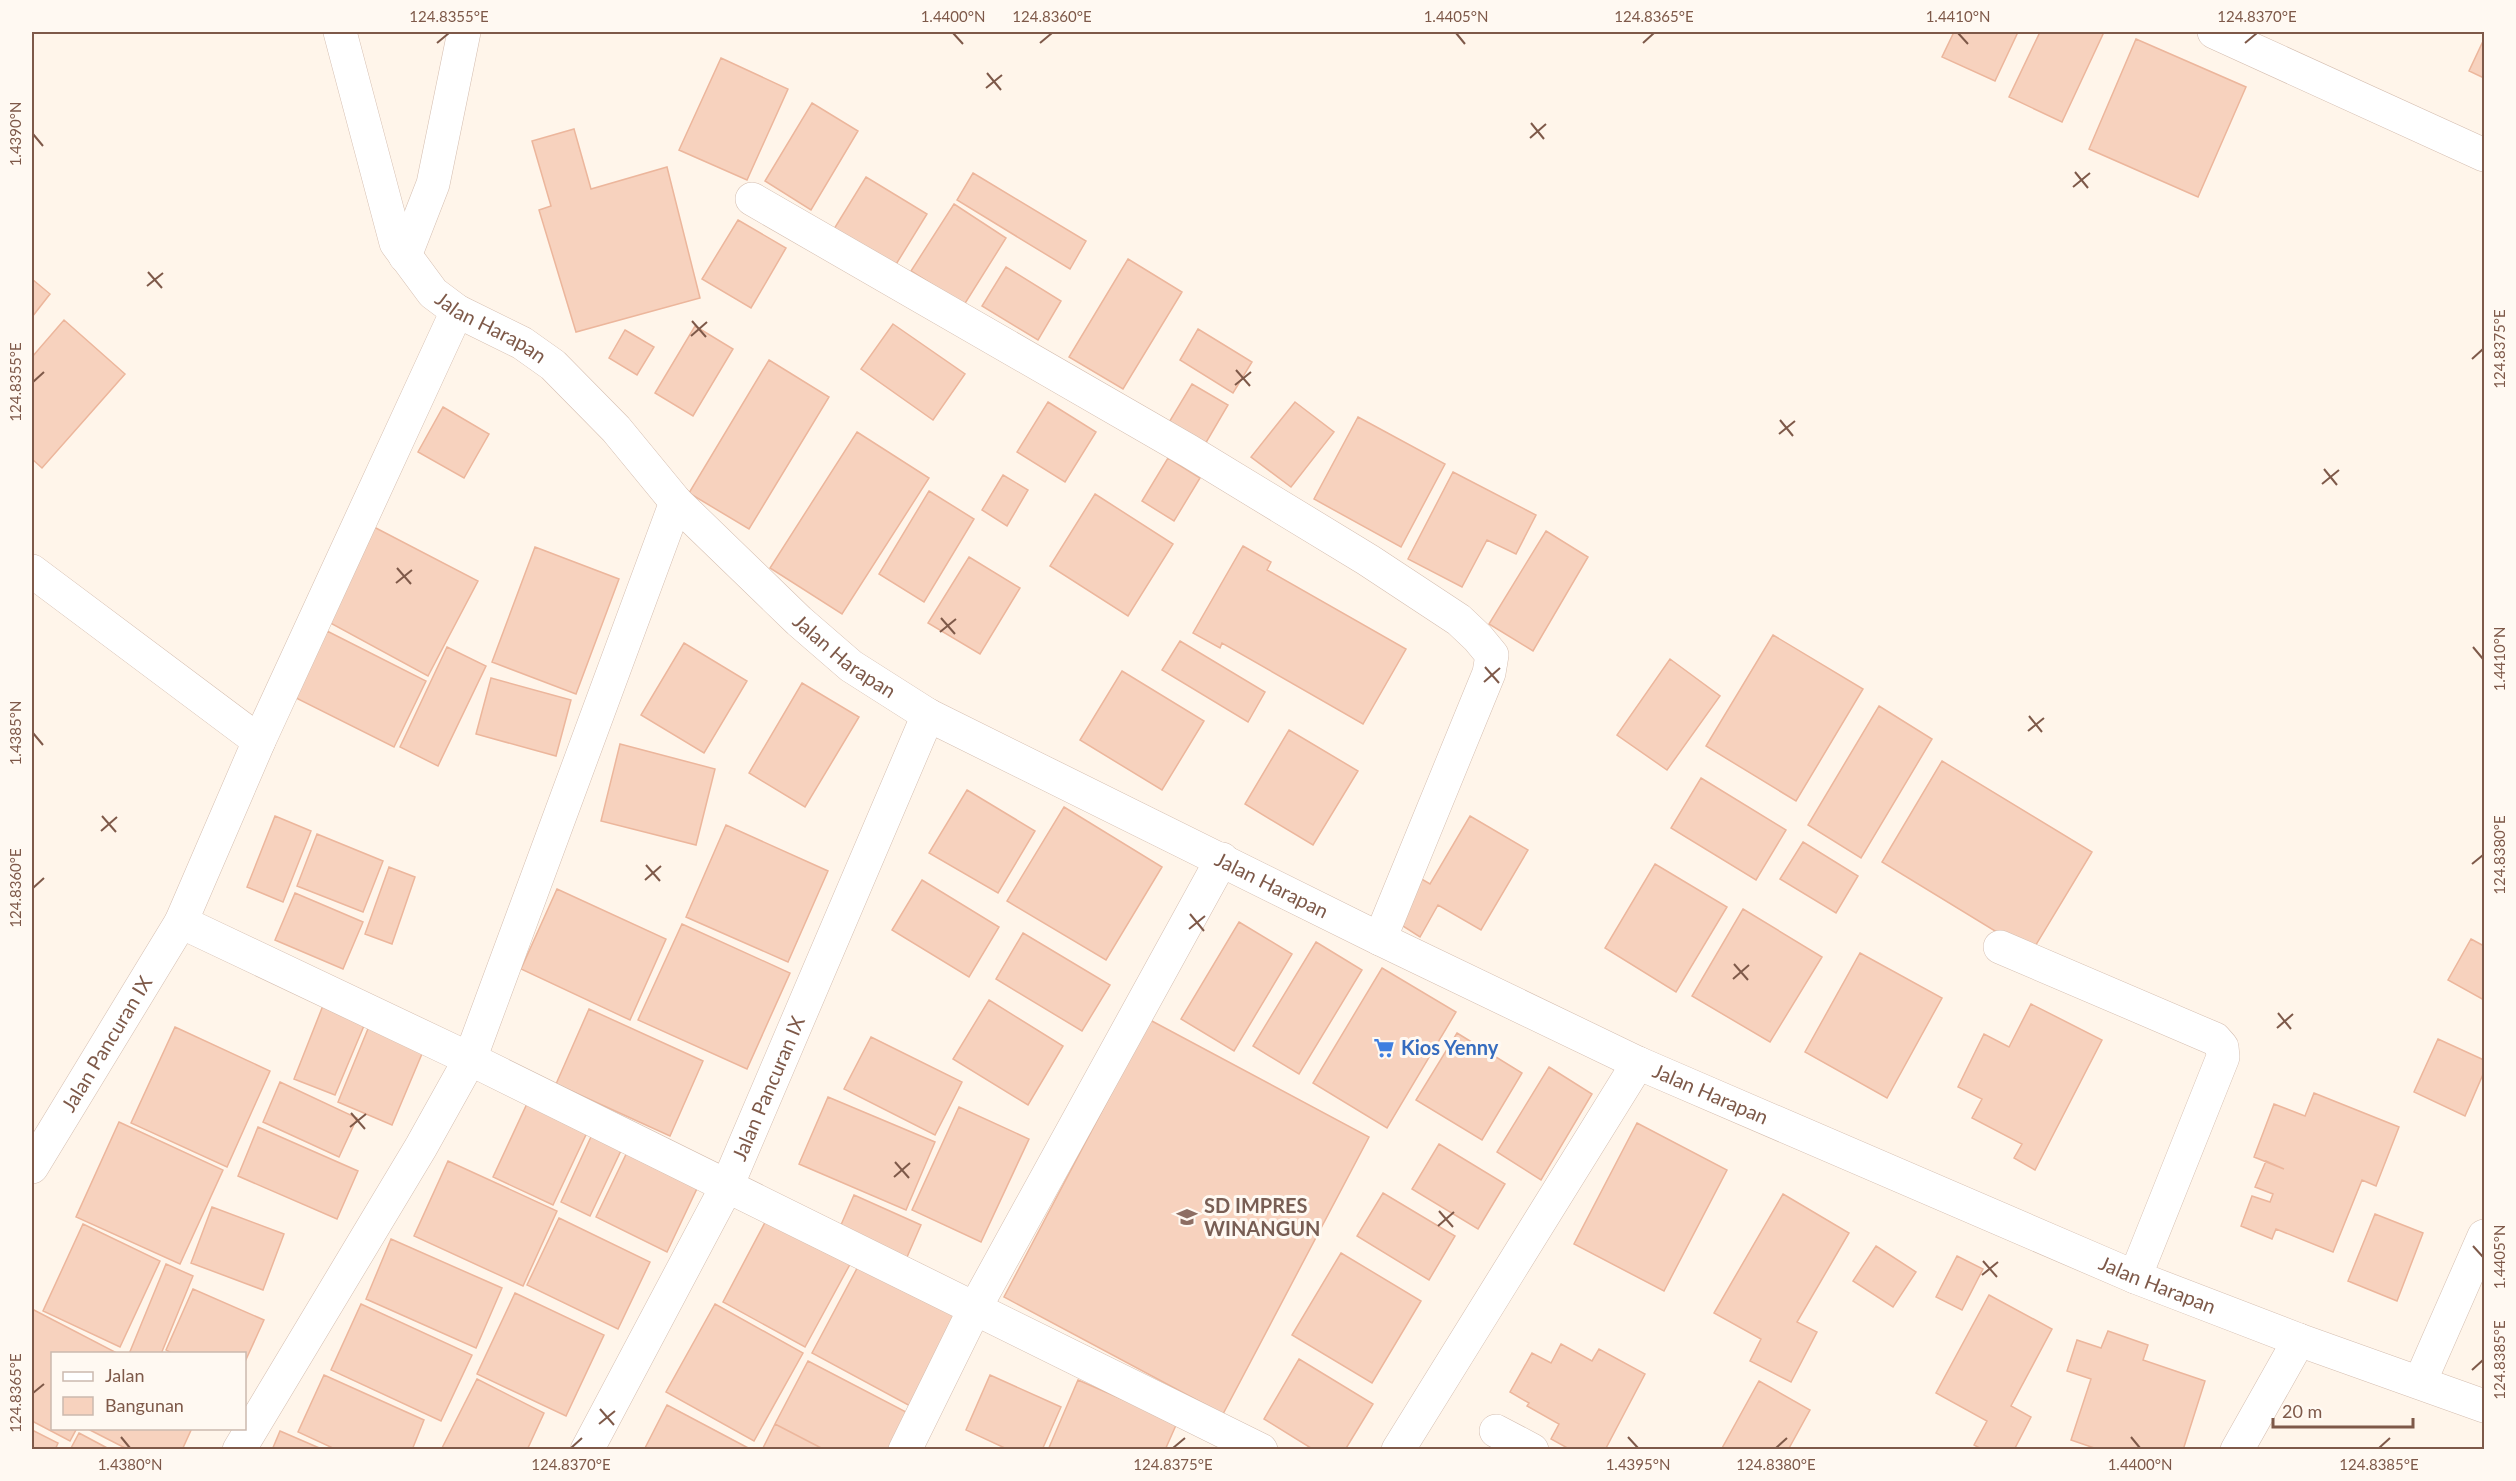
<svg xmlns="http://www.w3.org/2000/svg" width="2516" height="1481" viewBox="0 0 2516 1481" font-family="Lato,sans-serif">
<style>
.building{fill:#f7d2be;stroke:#ecb69c;stroke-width:1.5}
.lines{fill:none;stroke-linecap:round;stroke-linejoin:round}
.minor-casing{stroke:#d5beb0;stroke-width:34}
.minor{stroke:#fff;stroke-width:33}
.ticks{fill:none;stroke:#7e5949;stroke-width:2}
.labels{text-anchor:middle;stroke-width:6;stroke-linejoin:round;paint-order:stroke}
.street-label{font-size:20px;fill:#7e5949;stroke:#fff9f2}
.shop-label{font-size:20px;font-weight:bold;fill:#366cbe;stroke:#fff9f2;text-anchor:start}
.education-label{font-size:20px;font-weight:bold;fill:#785e54;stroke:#fff9f2;text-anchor:start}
.neatline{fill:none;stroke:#7e5949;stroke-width:2}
.ticks-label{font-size:15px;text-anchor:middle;fill:#7e5949}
</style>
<rect width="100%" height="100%" fill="#fff5ea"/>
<path class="building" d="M 1954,32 L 2018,32 L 1995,81 L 1942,57 Z
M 2040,32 L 2104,32 L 2062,122 L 2009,97 Z
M 2136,39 L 2246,87 L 2198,197 L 2089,149 Z
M 2484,39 L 2484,78 L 2469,71 Z
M 721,58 L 788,89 L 747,180 L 679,150 Z
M 812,103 L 858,131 L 811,210 L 765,181 Z
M 574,129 L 591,189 L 667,167 L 700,298 L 576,332 L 539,210 L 551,206 L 532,141 Z
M 973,173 L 1086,241 L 1070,269 L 957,200 Z
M 866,177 L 927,214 L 895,266 L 834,229 Z
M 954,204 L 1006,238 L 964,305 L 911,271 Z
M 738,220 L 786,248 L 751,308 L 702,279 Z
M 1128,259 L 1182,292 L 1123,389 L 1069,357 Z
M 1006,267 L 1061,301 L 1038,340 L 982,306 Z
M 32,279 L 50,294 L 32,317 Z
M 64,320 L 125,374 L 42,468 L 32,459 L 32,357 Z
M 893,324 L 965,374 L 933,420 L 861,369 Z
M 695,326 L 733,349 L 693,416 L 655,393 Z
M 1198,329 L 1252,362 L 1233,393 L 1180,360 Z
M 625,330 L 654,347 L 637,375 L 609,358 Z
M 769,360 L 829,397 L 749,529 L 689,493 Z
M 1192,384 L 1228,405 L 1204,446 L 1168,424 Z
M 1048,402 L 1096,432 L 1065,482 L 1017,452 Z
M 1295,402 L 1334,432 L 1291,487 L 1251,457 Z
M 443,407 L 489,434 L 464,478 L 418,452 Z
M 1358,417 L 1445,464 L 1401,547 L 1314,499 Z
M 857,432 L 929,478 L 842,614 L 770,568 Z
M 1168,458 L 1200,478 L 1174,521 L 1142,501 Z
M 1453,472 L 1536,515 L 1516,554 L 1487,540 L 1462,587 L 1408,559 Z
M 1003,475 L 1028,490 L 1007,526 L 982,510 Z
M 929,491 L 974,519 L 924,602 L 879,574 Z
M 1095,494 L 1173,544 L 1128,616 L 1050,566 Z
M 372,526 L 478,581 L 428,676 L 323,619 Z
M 1546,531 L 1588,557 L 1533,651 L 1489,624 Z
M 1243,546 L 1271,562 L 1267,570 L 1406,649 L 1363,724 L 1222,643 L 1220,648 L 1193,633 Z
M 535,547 L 619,579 L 576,694 L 492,662 Z
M 969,557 L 1020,588 L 980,654 L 928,623 Z
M 327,631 L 426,681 L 394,747 L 294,697 Z
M 1773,635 L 1863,689 L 1796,801 L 1706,746 Z
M 1180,641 L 1265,692 L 1248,722 L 1162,670 Z
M 684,643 L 747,681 L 704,753 L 641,715 Z
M 447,647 L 486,666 L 438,766 L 400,747 Z
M 1670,659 L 1720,696 L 1667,770 L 1617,735 Z
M 1122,671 L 1204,721 L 1162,790 L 1080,740 Z
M 491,678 L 571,700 L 556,756 L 476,734 Z
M 802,683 L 859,717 L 805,807 L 749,773 Z
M 1879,706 L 1932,739 L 1861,858 L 1808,825 Z
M 1289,730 L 1358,771 L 1313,845 L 1245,804 Z
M 620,744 L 715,769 L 696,845 L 601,821 Z
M 1942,761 L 2092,852 L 2031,953 L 1882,862 Z
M 1701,778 L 1786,830 L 1756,880 L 1671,828 Z
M 967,790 L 1035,831 L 998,893 L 929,853 Z
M 1064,807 L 1162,867 L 1106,960 L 1007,901 Z
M 275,816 L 311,831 L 283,902 L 247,887 Z
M 1470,816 L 1528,850 L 1481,930 L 1438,905 L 1420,937 L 1395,921 L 1420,878 L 1430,884 Z
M 726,825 L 828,871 L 788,962 L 686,917 Z
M 317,834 L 383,861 L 363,912 L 297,886 Z
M 1803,842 L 1858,876 L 1836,913 L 1780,879 Z
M 1655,864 L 1727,907 L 1676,992 L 1605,948 Z
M 389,867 L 415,877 L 392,944 L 365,934 Z
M 922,880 L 999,927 L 969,977 L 892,930 Z
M 557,889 L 666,939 L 630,1020 L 521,969 Z
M 295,893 L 363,922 L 343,969 L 275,940 Z
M 1743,909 L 1822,957 L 1770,1042 L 1692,996 Z
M 1239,922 L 1292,954 L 1234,1051 L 1181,1019 Z
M 682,924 L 790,973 L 747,1069 L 638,1020 Z
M 1023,933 L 1110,985 L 1082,1031 L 996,979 Z
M 2471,939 L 2484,946 L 2484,1000 L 2448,980 Z
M 1316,942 L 1362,970 L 1299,1074 L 1253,1046 Z
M 1860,953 L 1942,998 L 1887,1098 L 1805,1052 Z
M 1382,968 L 1456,1012 L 1387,1128 L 1313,1083 Z
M 989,1000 L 1063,1046 L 1028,1105 L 953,1059 Z
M 324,1003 L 366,1021 L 335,1095 L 294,1079 Z
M 2031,1004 L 2102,1040 L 2035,1170 L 2014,1158 L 2022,1144 L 1972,1118 L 1982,1099 L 1958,1087 L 1984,1034 L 2009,1047 Z
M 589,1009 L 703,1061 L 670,1136 L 556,1084 Z
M 372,1019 L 427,1042 L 392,1125 L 338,1102 Z
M 1150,1020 L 1369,1137 L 1223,1414 L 1004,1297 Z
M 175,1027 L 270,1071 L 227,1167 L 131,1123 Z
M 1457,1033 L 1522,1073 L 1482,1140 L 1416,1100 Z
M 871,1037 L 962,1082 L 935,1135 L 844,1089 Z
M 2438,1039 L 2484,1060 L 2484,1072 L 2465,1116 L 2414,1092 Z
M 1549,1067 L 1592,1094 L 1541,1180 L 1497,1152 Z
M 280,1082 L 357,1118 L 339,1157 L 263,1122 Z
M 2314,1093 L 2399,1127 L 2376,1186 L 2362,1180 L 2333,1252 L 2276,1229 L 2272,1239 L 2241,1226 L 2252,1196 L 2270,1202 L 2273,1194 L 2255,1187 L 2266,1161 L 2284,1169 L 2254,1157 L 2274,1104 L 2305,1116 Z
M 531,1095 L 591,1124 L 553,1205 L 493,1177 Z
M 828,1097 L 935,1142 L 906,1210 L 799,1164 Z
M 959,1107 L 1029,1139 L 981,1242 L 912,1210 Z
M 119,1122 L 223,1170 L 180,1264 L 76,1217 Z
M 1637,1123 L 1727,1170 L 1664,1291 L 1574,1244 Z
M 596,1126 L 626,1140 L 590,1216 L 561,1202 Z
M 258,1127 L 358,1171 L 337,1219 L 238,1176 Z
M 631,1144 L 702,1178 L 667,1252 L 596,1217 Z
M 1439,1144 L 1505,1184 L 1478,1229 L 1412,1189 Z
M 448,1161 L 557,1211 L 523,1286 L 414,1236 Z
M 1383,1193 L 1455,1236 L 1429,1280 L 1357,1236 Z
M 1783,1194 L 1849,1233 L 1797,1322 L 1817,1332 L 1791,1382 L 1750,1361 L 1761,1339 L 1714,1313 Z
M 854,1195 L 921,1225 L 904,1264 L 837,1234 Z
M 212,1207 L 284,1234 L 263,1290 L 191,1263 Z
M 771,1211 L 854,1257 L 805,1347 L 723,1302 Z
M 2375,1214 L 2423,1233 L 2397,1301 L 2348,1281 Z
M 559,1218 L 650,1262 L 618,1329 L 527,1285 Z
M 83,1224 L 160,1261 L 120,1347 L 43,1311 Z
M 391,1239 L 502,1288 L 476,1348 L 366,1299 Z
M 1876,1246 L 1916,1272 L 1893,1307 L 1853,1281 Z
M 1341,1253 L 1421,1301 L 1372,1383 L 1292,1335 Z
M 1957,1256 L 1983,1269 L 1962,1310 L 1936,1297 Z
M 862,1259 L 962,1313 L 912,1407 L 812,1353 Z
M 166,1264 L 193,1276 L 161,1354 L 129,1354 Z
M 193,1289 L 264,1320 L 244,1364 L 244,1354 L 173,1354 L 166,1350 Z
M 515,1293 L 604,1335 L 566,1416 L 477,1374 Z
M 1989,1295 L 2052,1329 L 2011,1406 L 2031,1417 L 2014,1450 L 1983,1450 L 1974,1445 L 1987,1421 L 1936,1393 Z
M 361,1304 L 472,1355 L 441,1421 L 331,1370 Z
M 715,1304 L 803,1353 L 754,1441 L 666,1392 Z
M 32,1309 L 115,1352 L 52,1354 L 52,1428 L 77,1428 L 70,1441 L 32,1421 Z
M 2108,1331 L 2148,1345 L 2143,1360 L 2205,1381 L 2183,1450 L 2100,1450 L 2071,1440 L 2091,1379 L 2067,1371 L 2077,1340 L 2101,1348 Z
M 1561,1344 L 1592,1361 L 1599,1349 L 1645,1374 L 1605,1450 L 1571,1450 L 1551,1439 L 1559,1424 L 1527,1406 L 1529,1403 L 1510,1392 L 1532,1353 L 1551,1363 Z
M 1299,1359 L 1373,1404 L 1345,1450 L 1314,1450 L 1264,1419 Z
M 808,1361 L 908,1413 L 889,1450 L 825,1450 L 775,1424 Z
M 324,1375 L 424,1420 L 412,1450 L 337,1450 L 298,1432 Z
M 990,1375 L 1061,1407 L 1042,1450 L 1009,1450 L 966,1430 Z
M 477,1379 L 544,1413 L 527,1450 L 441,1450 Z
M 1078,1380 L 1177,1423 L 1165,1450 L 1048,1450 Z
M 1759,1381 L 1810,1410 L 1788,1450 L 1721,1450 Z
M 667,1405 L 752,1450 L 644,1450 Z
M 775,1424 L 825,1450 L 762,1450 Z
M 86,1428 L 192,1428 L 182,1450 L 129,1450 Z
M 32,1430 L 58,1443 L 55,1450 L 32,1450 Z
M 280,1431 L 324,1450 L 272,1450 Z
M 79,1433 L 111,1450 L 70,1450 Z"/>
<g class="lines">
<g class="minor-casing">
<g id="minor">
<path id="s1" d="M 340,32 L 396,243 L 433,293 L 457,311 L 522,343 L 553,365 L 616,429 L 676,502 L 799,621 L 851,666 L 928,715 L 1380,939 L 1638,1063 L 2135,1277 L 2299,1340 L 2484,1406"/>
<path d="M 2214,32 L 2484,155"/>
<path d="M 752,199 L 1189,451 L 1368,560 L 1459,620 L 1478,638 L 1492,655 L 1489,673 L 1380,939"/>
<path d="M 405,256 L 433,184 L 464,32"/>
<path d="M 457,311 L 259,741 L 181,922 L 470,1059 L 1261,1450"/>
<path d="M 32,571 L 259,741"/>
<path d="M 2000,947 L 2215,1039 L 2222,1047 L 2223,1057 L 2135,1277"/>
<path id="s2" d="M 32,1167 L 181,922"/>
<path d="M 2420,1382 L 2484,1236"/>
<path d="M 1496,1431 L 1532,1450"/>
<path d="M 239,1450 L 421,1147 L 470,1059 L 676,502"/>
<path id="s3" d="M 587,1450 L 727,1186 L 928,715"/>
<path d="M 905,1450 L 975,1308 L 1222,859"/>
<path d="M 1398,1450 L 1638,1063"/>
<path d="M 2237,1450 L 2299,1340"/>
</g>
</g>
<use href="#minor" class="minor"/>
</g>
<path class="ticks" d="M 953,33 L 963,44M 1456,33 L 1465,44M 1958,33 L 1968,44M 437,43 L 449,33M 1040,43 L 1052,33M 1643,43 L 1654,33M 2245,43 L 2257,33M 987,73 L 1001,90M 986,88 L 1002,75M 1531,123 L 1544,139M 33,134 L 43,146M 1530,138 L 1546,124M 2075,172 L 2088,188M 2073,187 L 2090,173M 148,272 L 162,288M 147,286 L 163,273M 692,321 L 706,337M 691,336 L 707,322M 2472,359 L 2483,349M 1236,370 L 1250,386M 33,382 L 44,372M 1235,385 L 1251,372M 1780,420 L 1793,436M 1779,434 L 1795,421M 2324,469 L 2337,485M 2322,484 L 2339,470M 397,568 L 411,584M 396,583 L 412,570M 941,618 L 955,634M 940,632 L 956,619M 2473,647 L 2483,659M 1485,667 L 1499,683M 1484,682 L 1500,668M 2029,716 L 2042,732M 2028,731 L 2044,718M 33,733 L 43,745M 102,816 L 116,832M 101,831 L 117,817M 2472,864 L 2483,855M 646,865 L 660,881M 645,880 L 661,866M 33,888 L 44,878M 1190,914 L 1204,931M 1189,929 L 1205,916M 1734,964 L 1748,980M 1733,979 L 1749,965M 2278,1013 L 2291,1029M 2277,1028 L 2293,1014M 351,1113 L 365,1129M 350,1127 L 366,1114M 895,1162 L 909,1178M 894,1177 L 910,1163M 1439,1211 L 1453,1227M 1438,1226 L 1454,1212M 2473,1246 L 2483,1257M 1983,1261 L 1997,1277M 1982,1275 L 1998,1262M 2472,1370 L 2483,1360M 33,1393 L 44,1384M 600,1409 L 614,1425M 599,1424 L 615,1411M 121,1437 L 130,1448M 1628,1437 L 1638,1448M 2131,1437 L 2140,1448M 571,1448 L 582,1438M 1173,1448 L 1185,1438M 1776,1448 L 1787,1438M 2379,1448 L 2390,1438"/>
<defs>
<g id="supermarket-bare" transform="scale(1.62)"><path d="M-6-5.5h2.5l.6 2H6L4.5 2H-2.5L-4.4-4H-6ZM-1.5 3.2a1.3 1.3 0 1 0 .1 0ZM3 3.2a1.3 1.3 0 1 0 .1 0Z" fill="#3f7fe0" stroke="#fff9f2" stroke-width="2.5" paint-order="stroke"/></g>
<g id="school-bare" transform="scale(1.62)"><path d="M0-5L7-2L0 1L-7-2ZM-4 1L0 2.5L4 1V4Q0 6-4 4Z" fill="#8d6e63" stroke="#fff9f2" stroke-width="2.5" paint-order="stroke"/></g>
</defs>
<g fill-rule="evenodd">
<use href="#supermarket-bare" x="1384" y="1048"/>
<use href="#school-bare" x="1187" y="1217"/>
</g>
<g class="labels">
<g class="street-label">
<text dy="7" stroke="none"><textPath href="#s1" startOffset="348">Jalan Harapan</textPath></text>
<text dy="7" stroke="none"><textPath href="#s1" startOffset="834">Jalan Harapan</textPath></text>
<text dy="7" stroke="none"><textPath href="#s1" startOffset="1320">Jalan Harapan</textPath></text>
<text dy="7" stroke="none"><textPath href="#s2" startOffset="144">Jalan Pancuran IX</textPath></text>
<text dy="7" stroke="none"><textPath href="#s3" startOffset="405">Jalan Pancuran IX</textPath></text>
<text dy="7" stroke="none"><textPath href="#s1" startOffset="1806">Jalan Harapan</textPath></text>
<text dy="7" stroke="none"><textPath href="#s1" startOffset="2292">Jalan Harapan</textPath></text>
</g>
<g class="shop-label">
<text x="1401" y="1055">Kios Yenny</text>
</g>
<g class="education-label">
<text x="1204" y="1213">SD IMPRES<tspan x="1204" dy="23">WINANGUN</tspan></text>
</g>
</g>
<rect width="2516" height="1481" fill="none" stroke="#fff9f2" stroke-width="66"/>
<rect x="51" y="1352" width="195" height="78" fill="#fff9f2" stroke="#cbb9ae" stroke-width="1.5"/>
<rect x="63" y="1372" width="30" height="9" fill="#ffffff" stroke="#cbb9ae" stroke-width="1.5"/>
<text x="105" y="1382" font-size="18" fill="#7e5949">Jalan</text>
<rect x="63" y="1397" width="30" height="18" fill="#f7d2be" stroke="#cbb9ae" stroke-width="1.5"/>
<text x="105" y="1412" font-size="18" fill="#7e5949">Bangunan</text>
<path d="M2273 1418v9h140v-9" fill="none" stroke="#7e5949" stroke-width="3"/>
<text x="2282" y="1418" font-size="18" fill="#7e5949" stroke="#fff9f2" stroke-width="4.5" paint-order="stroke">20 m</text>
<rect x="33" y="33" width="2450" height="1415" class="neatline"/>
<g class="ticks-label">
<text x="449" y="22">124.8355°E</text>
<text x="953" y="22">1.4400°N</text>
<text x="1052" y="22">124.8360°E</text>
<text x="1456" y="22">1.4405°N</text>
<text x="1654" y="22">124.8365°E</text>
<text x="1958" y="22">1.4410°N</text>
<text x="2257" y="22">124.8370°E</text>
<text transform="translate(16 134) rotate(-90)" y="5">1.4390°N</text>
<text transform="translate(2500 349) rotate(-90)" y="5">124.8375°E</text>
<text transform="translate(16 382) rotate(-90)" y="5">124.8355°E</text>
<text transform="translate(2500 659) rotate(-90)" y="5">1.4410°N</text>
<text transform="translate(16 733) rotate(-90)" y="5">1.4385°N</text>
<text transform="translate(2500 855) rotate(-90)" y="5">124.8380°E</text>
<text transform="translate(16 888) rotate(-90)" y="5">124.8360°E</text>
<text transform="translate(2500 1257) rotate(-90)" y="5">1.4405°N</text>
<text transform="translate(2500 1360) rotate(-90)" y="5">124.8385°E</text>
<text transform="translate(16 1393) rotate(-90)" y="5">124.8365°E</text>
<text x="130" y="1470">1.4380°N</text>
<text x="571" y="1470">124.8370°E</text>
<text x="1173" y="1470">124.8375°E</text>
<text x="1638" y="1470">1.4395°N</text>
<text x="1776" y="1470">124.8380°E</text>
<text x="2140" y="1470">1.4400°N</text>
<text x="2379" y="1470">124.8385°E</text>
</g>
</svg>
